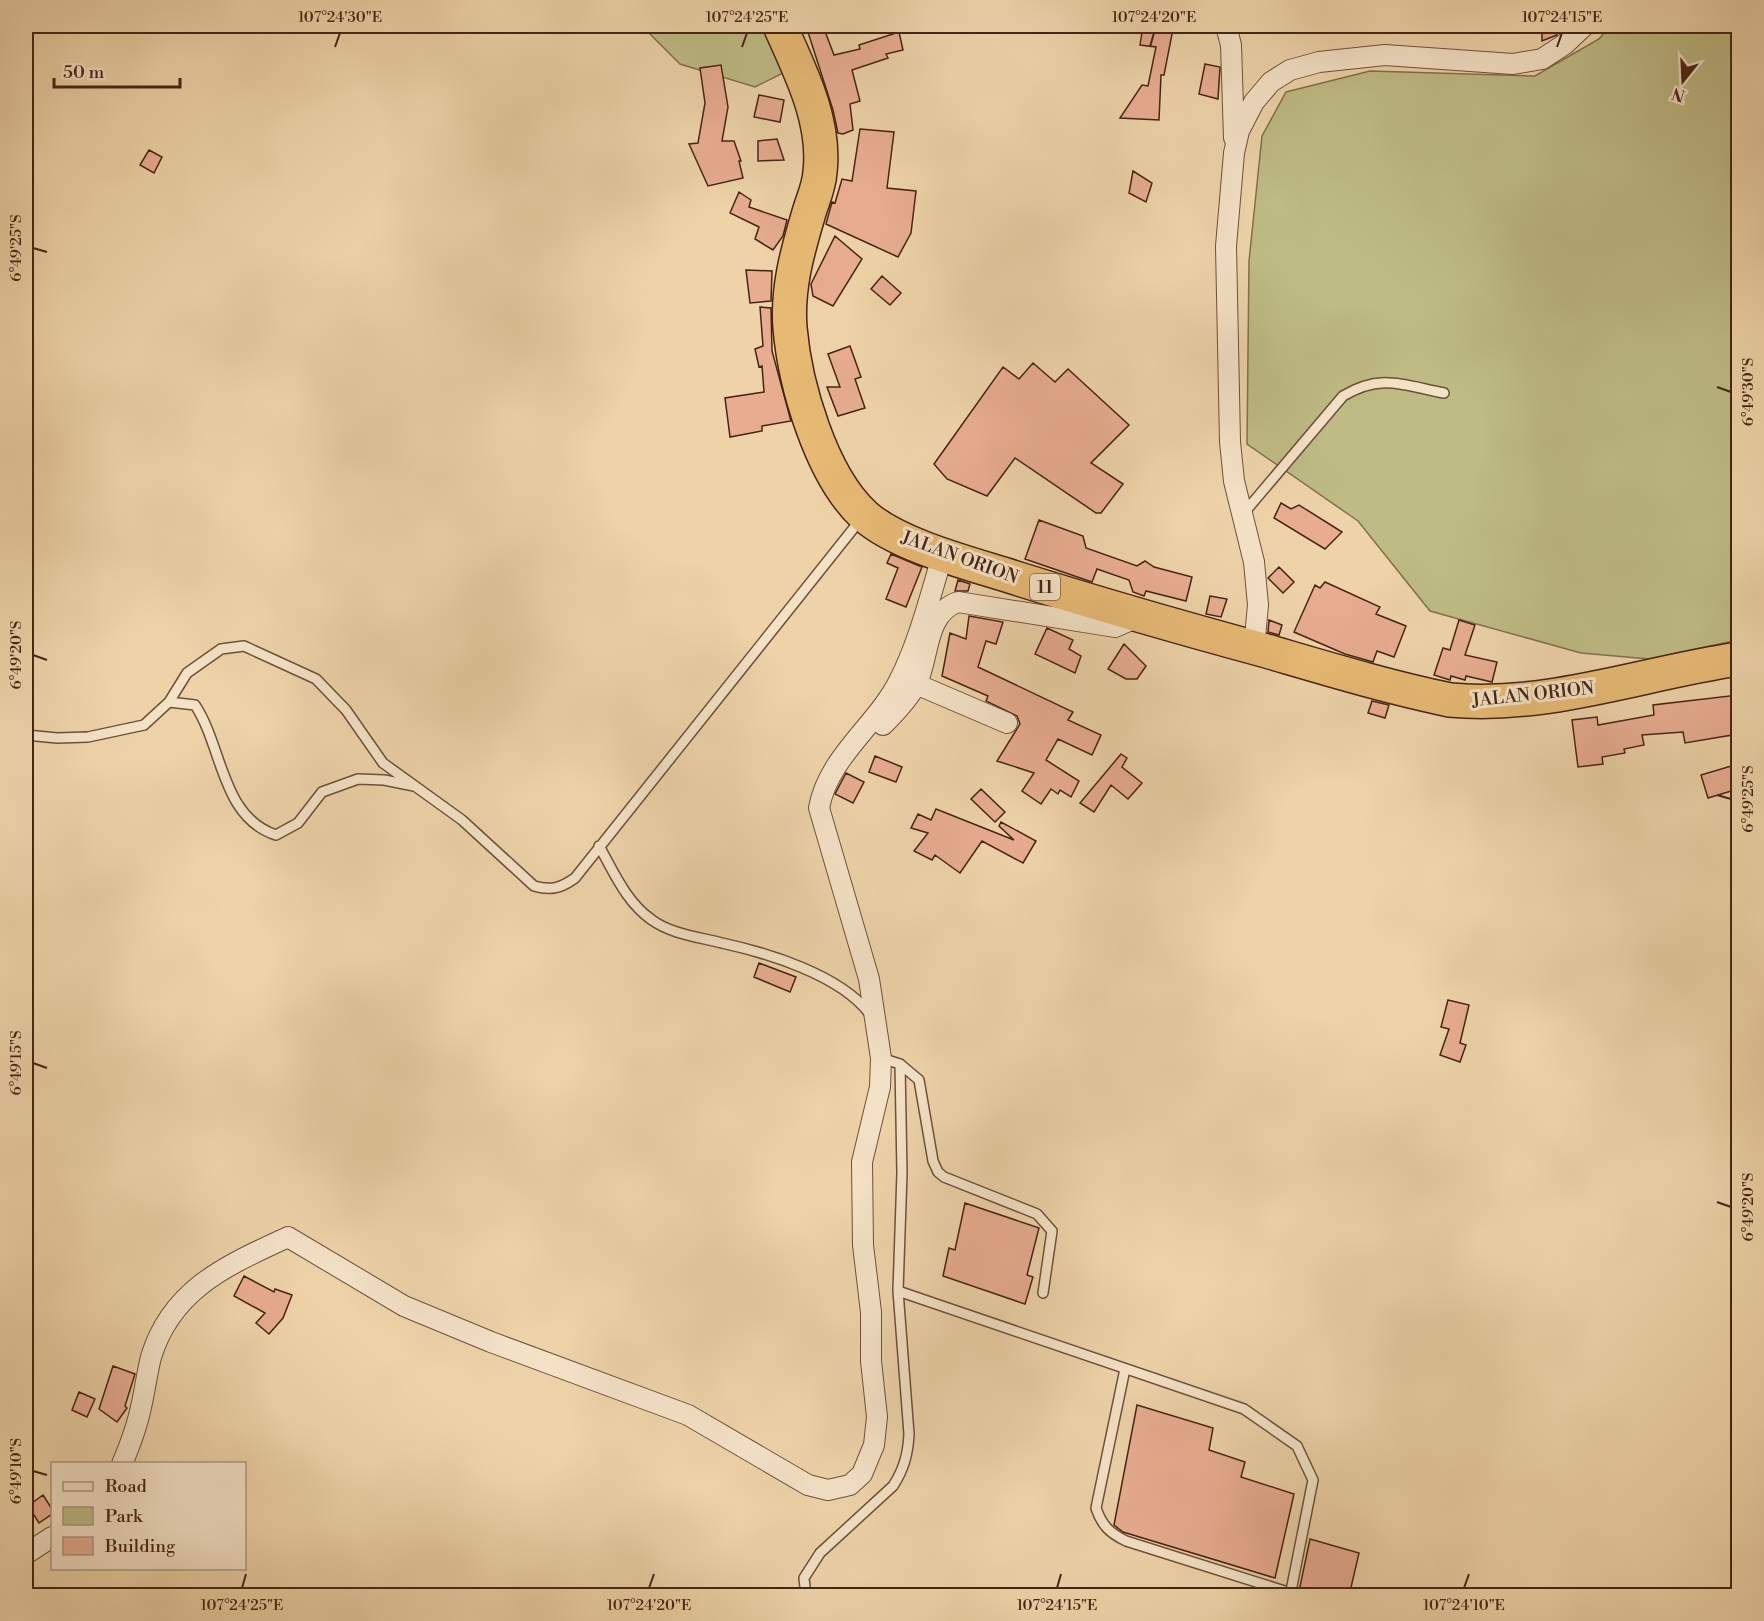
<svg xmlns="http://www.w3.org/2000/svg" width="1764" height="1621" viewBox="0 0 1764 1621" font-family="'Libre Bodoni',serif">
<style>
.green{fill:#bebb85;stroke:#82704c;stroke-width:1.5}
.building{fill:#e8ad91;stroke:#452412;stroke-width:1.5}
.lines{fill:none;stroke-linecap:round;stroke-linejoin:round}
.lane-casing{stroke:#6f5038;stroke-width:12}
.street-casing{stroke:#6f5038;stroke-width:22}
.highway-casing{stroke:#452412;stroke-width:36}
.lane{stroke:#f4e2c7;stroke-width:9}
.street{stroke:#f4e2c7;stroke-width:20}
.highway{stroke:#e7ba74;stroke-width:33}
.ticks{fill:none;stroke:#452412;stroke-width:2}
.labels{text-anchor:middle;stroke-width:6;stroke-linejoin:round;paint-order:stroke}
.shield{fill:#f4e2c7;stroke:#7a5d48;stroke-width:1.5}
.shield-label{font-size:16px;font-weight:bold;fill:#452412}
.street-label{font-size:18px;fill:#452412;stroke:#f4e2c7}
.neatline{fill:none;stroke:#452412;stroke-width:2}
.ticks-label{font-size:15px;text-anchor:middle;fill:#452412}
</style>
<rect width="100%" height="100%" fill="#eed3a9"/>
<filter id="stains"><feTurbulence type="fractalNoise" baseFrequency=".00333" numOctaves="4"/><feColorMatrix values="0 0 0 0 .2 0 0 0 0 .09 0 0 0 0 .02 0 0 0 .5 -.17"/></filter>
<radialGradient id="worn" r=".72"><stop offset=".6" stop-color="#630" stop-opacity="0"/><stop offset="1" stop-color="#630" stop-opacity=".3"/></radialGradient>
<path class="green" d="M 642,26 L 777,26 L 789,70 L 755,87 L 680,64 Z
M 1610,26 L 1738,26 L 1738,640 L 1649,659 L 1581,653 L 1430,611 L 1358,521 L 1247,444 L 1249,261 L 1262,136 L 1286,92 L 1370,71 L 1535,76 L 1599,39 Z"/>
<path class="building" d="M 806,26 L 823,26 L 834,55 L 860,49 L 859,45 L 899,32 L 903,50 L 886,54 L 888,58 L 852,70 L 860,101 L 850,104 L 853,130 L 843,134 L 838,133 L 833,110 Z
M 1143,26 L 1173,29 L 1164,75 L 1161,75 L 1159,120 L 1120,118 L 1142,85 L 1148,86 L 1156,47 L 1140,45 Z
M 1542,26 L 1555,26 L 1557,35 L 1542,41 Z
M 1205,64 L 1220,67 L 1218,99 L 1199,94 Z
M 721,65 L 728,107 L 722,141 L 734,141 L 741,161 L 739,161 L 743,178 L 708,186 L 689,144 L 698,143 L 705,103 L 700,68 Z
M 759,95 L 784,100 L 780,122 L 754,117 Z
M 860,129 L 894,132 L 887,188 L 916,191 L 911,233 L 898,257 L 826,224 L 832,202 L 835,203 L 842,179 L 852,181 Z
M 777,139 L 784,160 L 758,161 L 758,141 Z
M 149,150 L 162,157 L 154,173 L 140,165 Z
M 1133,171 L 1152,183 L 1146,202 L 1129,193 Z
M 739,192 L 751,200 L 749,207 L 787,220 L 783,236 L 773,250 L 755,239 L 759,227 L 730,213 Z
M 835,236 L 862,259 L 833,306 L 813,296 L 811,284 Z
M 746,270 L 772,271 L 771,301 L 750,303 Z
M 882,276 L 901,293 L 890,305 L 871,289 Z
M 760,307 L 771,308 L 772,351 L 791,421 L 762,426 L 762,431 L 730,437 L 725,398 L 764,392 L 762,366 L 759,367 L 755,349 L 763,346 Z
M 850,346 L 861,377 L 855,379 L 865,408 L 838,416 L 827,387 L 840,387 L 828,354 Z
M 1033,363 L 1055,382 L 1068,369 L 1129,425 L 1091,463 L 1123,484 L 1101,513 L 1096,513 L 1015,458 L 987,496 L 947,479 L 934,464 L 1003,367 L 1019,379 Z
M 1281,503 L 1291,509 L 1299,505 L 1342,532 L 1325,549 L 1274,518 Z
M 1039,520 L 1083,536 L 1086,548 L 1137,566 L 1145,561 L 1154,567 L 1192,577 L 1186,601 L 1146,591 L 1144,596 L 1133,592 L 1129,580 L 1097,569 L 1092,582 L 1025,559 Z
M 891,554 L 922,567 L 906,607 L 886,599 L 898,568 L 887,563 Z
M 1279,567 L 1294,582 L 1283,593 L 1268,578 Z
M 958,580 L 970,584 L 968,591 L 955,591 Z
M 1325,582 L 1380,607 L 1376,614 L 1406,626 L 1394,657 L 1377,651 L 1373,662 L 1345,654 L 1294,632 L 1315,585 L 1320,588 Z
M 1210,596 L 1227,599 L 1221,617 L 1206,614 Z
M 969,616 L 1003,622 L 996,644 L 986,641 L 978,667 L 1073,712 L 1068,720 L 1101,735 L 1092,755 L 1058,739 L 1046,760 L 1079,781 L 1071,797 L 1060,790 L 1058,794 L 1051,789 L 1041,804 L 1022,791 L 1034,773 L 997,761 L 1020,724 L 1017,716 L 986,701 L 988,696 L 942,676 L 950,633 L 966,639 Z
M 1269,620 L 1282,625 L 1279,635 L 1268,632 Z
M 1459,620 L 1475,625 L 1465,655 L 1497,662 L 1492,682 L 1466,676 L 1465,680 L 1451,676 L 1450,680 L 1434,675 L 1443,648 L 1450,650 Z
M 1047,628 L 1073,640 L 1069,649 L 1081,656 L 1075,673 L 1035,654 Z
M 1124,644 L 1146,666 L 1137,679 L 1126,679 L 1108,669 Z
M 1738,695 L 1738,734 L 1685,743 L 1683,732 L 1642,735 L 1644,745 L 1624,749 L 1625,753 L 1602,757 L 1603,764 L 1578,767 L 1572,720 L 1597,717 L 1598,725 L 1654,715 L 1653,705 Z
M 1372,701 L 1389,705 L 1385,718 L 1368,713 Z
M 1121,754 L 1127,758 L 1122,767 L 1142,783 L 1128,799 L 1111,785 L 1094,812 L 1080,803 Z
M 875,756 L 902,767 L 896,782 L 869,772 Z
M 1738,764 L 1738,789 L 1708,798 L 1701,775 Z
M 846,773 L 864,782 L 853,803 L 835,794 Z
M 981,789 L 1005,812 L 995,822 L 971,799 Z
M 936,809 L 1014,840 L 999,826 L 1001,822 L 1036,841 L 1023,863 L 982,841 L 960,873 L 935,855 L 932,860 L 914,851 L 928,833 L 911,828 L 918,814 L 931,820 Z
M 759,963 L 796,977 L 790,992 L 754,977 Z
M 1448,1000 L 1469,1005 L 1460,1043 L 1466,1045 L 1460,1062 L 1440,1055 L 1449,1029 L 1441,1027 Z
M 965,1203 L 1039,1228 L 1027,1275 L 1033,1277 L 1025,1304 L 943,1276 L 949,1248 L 955,1250 Z
M 244,1276 L 274,1292 L 275,1289 L 292,1295 L 283,1318 L 269,1334 L 256,1323 L 265,1313 L 234,1296 Z
M 113,1366 L 135,1374 L 125,1406 L 127,1408 L 117,1422 L 99,1409 Z
M 79,1392 L 95,1399 L 87,1417 L 72,1410 Z
M 1137,1405 L 1213,1428 L 1209,1450 L 1245,1462 L 1241,1477 L 1294,1494 L 1275,1578 L 1123,1532 L 1114,1525 Z
M 43,1495 L 52,1509 L 52,1514 L 39,1523 L 28,1506 Z
M 1310,1539 L 1359,1553 L 1349,1596 L 1298,1596 Z"/>
<g class="lines">
<g class="lane-casing">
<path id="lane" d="M 1243,514 L 1343,396 C 1381,373 1403,385 1444,393
M 169,702 L 195,705 C 223,747 221,817 276,835 L 298,823 L 322,792 L 358,779 L 384,780 L 414,786
M 26,735 L 57,738 L 88,737 L 144,725 L 169,702 L 187,673 L 221,649 L 244,646 L 316,679 L 346,710 L 383,763 L 462,820 L 534,886 C 551,891 561,888 575,878 L 861,519
M 599,846 C 614,872 626,902 652,920 C 671,934 699,937 722,943 C 768,953 840,975 869,1013
M 900,1064 L 919,1080 L 933,1161 L 938,1172 L 944,1177 L 1037,1214 L 1052,1231 L 1043,1293
M 898,1291 L 1244,1409 L 1297,1446 L 1313,1480 L 1290,1596
M 1125,1369 L 1096,1508 C 1102,1526 1110,1533 1126,1541 L 1291,1593
M 806,1596 L 804,1578 L 820,1553 L 893,1486 C 904,1469 908,1454 909,1434 L 898,1291 L 902,1173 L 900,1064 L 881,1058"/>
</g>
<g class="street-casing">
<path id="street" d="M 1226,26 L 1231,45 L 1234,138
M 1254,648 L 1258,605 L 1254,562 L 1234,481 L 1230,442 L 1226,246 L 1234,153 L 1239,131 L 1254,102 L 1271,82 L 1290,70 L 1319,62 L 1385,55 L 1513,64 L 1542,59 L 1565,44 L 1584,26
M 916,684 L 1007,723
M 883,725 C 895,713 908,699 916,685 C 930,658 924,614 958,602 L 1115,627 L 1138,617
M 122,1464 C 130,1445 137,1427 141,1407 C 145,1390 147,1373 151,1357 C 172,1288 228,1265 288,1237 L 404,1306 L 491,1342 L 688,1415 L 808,1485 L 828,1490 L 850,1485 L 862,1474 L 874,1445 L 877,1417 L 871,1361 L 871,1312 L 863,1245 L 862,1162 L 880,1087 L 881,1058 L 869,979 L 819,808 C 828,757 877,725 899,681 C 919,642 930,596 943,554
M 26,1554 L 52,1537"/>
</g>
<g class="highway-casing">
<path id="highway" d="M 780,26 C 800,71 826,121 820,172 C 819,188 812,201 808,216 C 797,253 787,289 790,328 C 795,385 821,476 865,516 C 900,547 977,565 1022,580 C 1102,605 1182,628 1263,650 C 1325,668 1387,687 1450,700 C 1547,709 1643,673 1738,659"/>
</g>
<use href="#lane" class="lane"/>
<use href="#street" class="street"/>
<use href="#highway" class="highway"/>
</g>
<path class="ticks" d="M 335,47 L 340,33M 742,47 L 747,33M 1150,47 L 1154,33M 1557,47 L 1562,33M 33,248 L 47,252M 1717,387 L 1731,392M 33,655 L 47,660M 1717,795 L 1731,799M 33,1063 L 47,1068M 1717,1202 L 1731,1207M 33,1471 L 47,1475M 242,1588 L 246,1574M 649,1588 L 654,1574M 1057,1588 L 1061,1574M 1464,1588 L 1469,1574"/>
<g class="labels">
<rect class="shield" x="1030" y="574" width="30" height="26" rx="4.5"/>
<g class="shield-label">
<text x="1045" y="593">11</text>
</g>
<g class="street-label">
<text transform="translate(960 557) rotate(20)" y="6">JALAN ORION</text>
<text transform="translate(1533 694) rotate(-6)" y="6">JALAN ORION</text>
</g>
</g>
<rect width="1764" height="1621" fill="none" stroke="#eed3a9" stroke-width="66"/>
<rect x="51" y="1462" width="195" height="108" fill="#f4e2c7" stroke="#ae967f" stroke-width="1.5"/>
<rect x="63" y="1482" width="30" height="9" fill="#f4e2c7" stroke="#ae967f" stroke-width="1.5"/>
<text x="105" y="1492" font-size="18" fill="#452412">Road</text>
<rect x="63" y="1507" width="30" height="18" fill="#bebb85" stroke="#ae967f" stroke-width="1.5"/>
<text x="105" y="1522" font-size="18" fill="#452412">Park</text>
<rect x="63" y="1537" width="30" height="18" fill="#e8ad91" stroke="#ae967f" stroke-width="1.5"/>
<text x="105" y="1552" font-size="18" fill="#452412">Building</text>
<g transform="translate(1683 81) rotate(198)" stroke="#f4e2c7" stroke-width="4.5" paint-order="stroke">
<path d="M0-4.5L10 22L0 15L-10 22Z" fill="#452412"/>
<text y="-9" font-size="16" font-weight="bold" text-anchor="middle" fill="#452412">N</text>
</g>
<path d="M54 78v9h126v-9" fill="none" stroke="#452412" stroke-width="3"/>
<text x="63" y="78" font-size="18" fill="#452412" stroke="#f4e2c7" stroke-width="4.5" paint-order="stroke">50 m</text>
<rect x="33" y="33" width="1698" height="1555" class="neatline"/>
<g class="ticks-label">
<text x="340" y="22">107°24'30"E</text>
<text x="747" y="22">107°24'25"E</text>
<text x="1154" y="22">107°24'20"E</text>
<text x="1562" y="22">107°24'15"E</text>
<text transform="translate(16 248) rotate(-90)" y="5">6°49'25"S</text>
<text transform="translate(1748 392) rotate(-90)" y="5">6°49'30"S</text>
<text transform="translate(16 655) rotate(-90)" y="5">6°49'20"S</text>
<text transform="translate(1748 799) rotate(-90)" y="5">6°49'25"S</text>
<text transform="translate(16 1063) rotate(-90)" y="5">6°49'15"S</text>
<text transform="translate(1748 1207) rotate(-90)" y="5">6°49'20"S</text>
<text transform="translate(16 1471) rotate(-90)" y="5">6°49'10"S</text>
<text x="242" y="1610">107°24'25"E</text>
<text x="649" y="1610">107°24'20"E</text>
<text x="1057" y="1610">107°24'15"E</text>
<text x="1464" y="1610">107°24'10"E</text>
</g>
<rect width="100%" height="100%" filter="url(#stains)"/>
<rect width="100%" height="100%" fill="url(#worn)"/>
</svg>
